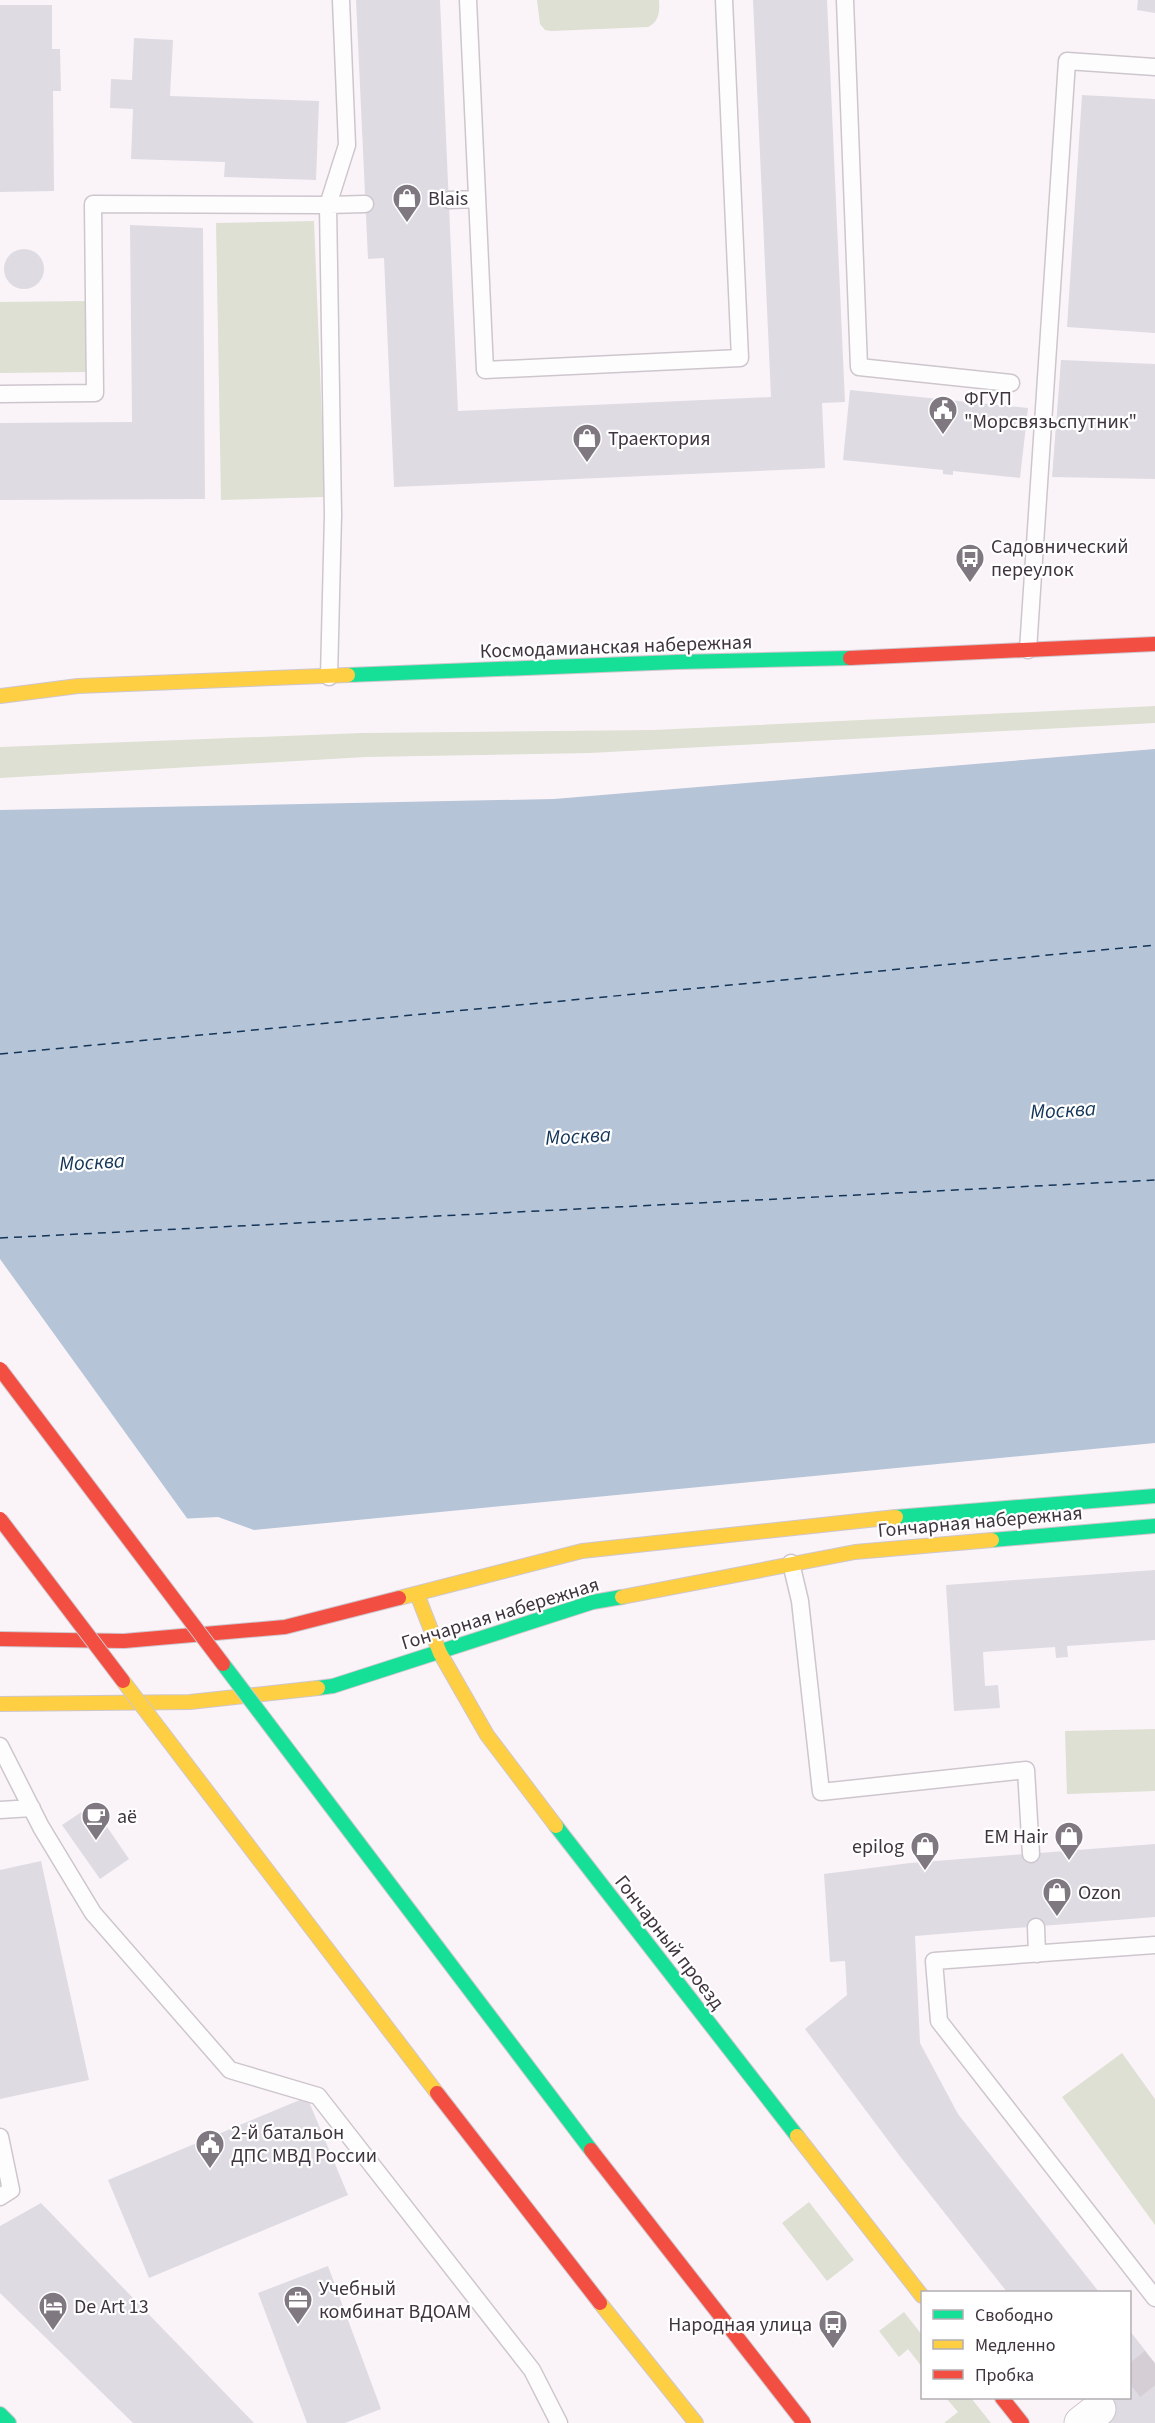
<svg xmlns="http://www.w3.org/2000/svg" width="1155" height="2423" viewBox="0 0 1155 2423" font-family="'Source Sans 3',sans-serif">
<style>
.green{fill:#dde0d2}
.water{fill:#b6c4d7}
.pier{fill:#faf4f9}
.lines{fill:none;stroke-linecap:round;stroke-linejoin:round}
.ferry{stroke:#133558;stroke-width:1.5;stroke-dasharray:8 6;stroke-linecap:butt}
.building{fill:#dedbe3}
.street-tunnel{stroke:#d5ced4;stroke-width:33;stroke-dasharray:33 16;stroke-linecap:butt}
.lane-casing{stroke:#cec6cd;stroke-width:19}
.street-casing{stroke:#cec6cd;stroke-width:35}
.fast-casing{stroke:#cec6cd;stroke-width:16}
.slow-casing{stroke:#cec6cd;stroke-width:16}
.jam-casing{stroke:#cec6cd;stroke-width:16}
.lane{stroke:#fefdfe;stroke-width:16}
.street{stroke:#fefdfe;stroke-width:33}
.fast{stroke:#16e098;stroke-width:14}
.slow{stroke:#ffcf43;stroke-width:14}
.jam{stroke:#f24e42;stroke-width:14}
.fast-bridge-casing{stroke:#cec6cd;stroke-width:16;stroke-linecap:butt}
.slow-bridge-casing{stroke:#cec6cd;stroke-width:16;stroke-linecap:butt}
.jam-bridge-casing{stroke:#cec6cd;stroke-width:16;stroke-linecap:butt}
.fast-bridge{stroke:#16e098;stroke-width:14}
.slow-bridge{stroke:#ffcf43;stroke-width:14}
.jam-bridge{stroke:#f24e42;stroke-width:14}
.labels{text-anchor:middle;stroke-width:4.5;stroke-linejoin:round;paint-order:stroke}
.poi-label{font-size:20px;fill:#3f353f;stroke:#fff;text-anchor:start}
.street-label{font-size:20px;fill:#3f353f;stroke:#fff}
.water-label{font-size:21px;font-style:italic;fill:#133558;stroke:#fff}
</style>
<rect width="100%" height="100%" fill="#faf4f9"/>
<path class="green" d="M 537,0 L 659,0 C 660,11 659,22 648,27 L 551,31 L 545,30 L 540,24 Z
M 314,221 L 325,497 L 221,500 L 216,223 Z
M 87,301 L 88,372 L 0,373 L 0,302 Z
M 1155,706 L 1155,723 L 590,753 L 365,757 L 0,778 L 0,747 L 362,733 L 654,730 Z
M 1155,1729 L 1155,1791 L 1067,1794 L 1065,1731 Z
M 1122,2053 L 1155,2099 L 1155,2225 L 1062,2097 Z
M 809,2202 L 854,2260 L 827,2281 L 782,2223 Z
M 904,2312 L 922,2335 L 922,2367 L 908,2349 L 899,2357 L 879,2331 Z
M 946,2398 L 971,2398 L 991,2423 L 944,2423 L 958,2412 Z"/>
<path class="water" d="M 1155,749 L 1155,1443 L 254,1530 L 218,1517 L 0,1528 L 0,810 L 554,799 Z"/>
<path class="pier" d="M 0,1259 L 189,1521 L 0,1531 Z"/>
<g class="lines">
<path class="ferry" d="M 0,1054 L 1155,945
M 0,1238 L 1155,1180"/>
</g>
<path class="building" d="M 356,0 L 440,0 L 458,411 L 771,397 L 753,0 L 827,0 L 845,402 L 822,403 L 825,468 L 394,487 L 384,258 L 368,259 Z
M 1138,0 L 1155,0 L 1155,13 L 1137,10 Z
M 0,5 L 52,5 L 52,49 L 60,49 L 61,91 L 53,91 L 54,191 L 0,192 Z
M 134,38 L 173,40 L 170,96 L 319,101 L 316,180 L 224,177 L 225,162 L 131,159 L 133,109 L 110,108 L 111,79 L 132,80 Z
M 1082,95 L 1155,99 L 1155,333 L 1067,327 Z
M 130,225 L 203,228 L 205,499 L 0,500 L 0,423 L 132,422 Z
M4 269a20 20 0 1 1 40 0a20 20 0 1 1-40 0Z
M 1061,360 L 1155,364 L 1155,479 L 1052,477 Z
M 850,390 L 1028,408 L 1020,478 L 953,471 L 953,475 L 943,474 L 943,470 L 843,460 Z
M 1155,1570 L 1155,1640 L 1067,1646 L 1068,1657 L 1056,1658 L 1055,1647 L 983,1652 L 985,1686 L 998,1685 L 1000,1708 L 954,1711 L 946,1585 Z
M 92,1805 L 129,1859 L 100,1879 L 62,1825 Z
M 1155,1844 L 1155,1917 L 915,1936 L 920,2043 L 958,2114 L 1099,2292 L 1007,2292 L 902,2159 L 805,2029 L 847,1995 L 845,1961 L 830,1962 L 824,1874 L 910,1863 Z
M 41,1861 L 89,2080 L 0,2099 L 0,1870 Z
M 307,2097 L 348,2195 L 149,2278 L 108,2180 Z
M 41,2203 L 254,2423 L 133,2423 L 0,2293 L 0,2226 Z
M 328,2266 L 381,2409 L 345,2423 L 307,2423 L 258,2293 Z
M 1130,2331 L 1155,2363 L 1155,2423 L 1110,2423 L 1090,2398 L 1130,2398 Z"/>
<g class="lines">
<path class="street-tunnel" d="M 1130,2384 L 1155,2364"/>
<g class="lane-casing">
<path id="lane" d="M 468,0 L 485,370 L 740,358 L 724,0
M 845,0 L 859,367 L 1011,383
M 449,200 L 477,199
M 0,394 L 95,393 L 93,204 L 328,205 L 365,204
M 1028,650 L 1067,61 L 1155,67
M 329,677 L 333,515 L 328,205 L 347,145 L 341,0
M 791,1563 L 800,1601 L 821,1792 L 1026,1770 L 1031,1854
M 0,1746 L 41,1827 L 93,1913 L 230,2070 L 318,2096 L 532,2370 L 559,2423
M 0,1810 L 32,1808
M 1036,1927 L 1037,1954
M 1155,1945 L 934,1961 L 939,2021 L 1155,2298
M 0,2137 L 11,2190 L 0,2197"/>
</g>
<g class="street-casing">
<path id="street" d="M 1081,2423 L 1099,2409"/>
</g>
<g class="fast-casing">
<path id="fast" d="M 348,675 L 677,662 L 850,658
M 896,1517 L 1155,1496
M 992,1540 L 1155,1526
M 318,1688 L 333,1686 L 593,1602 L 622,1597
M 556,1826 L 797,2136
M 0,2414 L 9,2423"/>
</g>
<g class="slow-casing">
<path id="slow" d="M 0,696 L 78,686 L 348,675
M 417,1594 L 440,1653 L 487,1735 L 556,1826
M 622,1597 L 855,1552 L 992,1540
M 399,1598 L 582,1551 L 896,1517
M 0,1704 L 190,1702 L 318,1688
M 797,2136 L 922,2296
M 600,2303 L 696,2423"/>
</g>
<g class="jam-casing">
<path id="jam" d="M 850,658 L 1155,644
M 0,1639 L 124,1641 L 285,1627 L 399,1598
M 1002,2398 L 1022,2423"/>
</g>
<use href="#lane" class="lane"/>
<use href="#street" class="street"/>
<use href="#fast" class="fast"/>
<use href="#slow" class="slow"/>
<use href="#jam" class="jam"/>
<g class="fast-bridge-casing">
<path id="fast-bridge" d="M 223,1664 L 591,2150"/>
</g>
<g class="slow-bridge-casing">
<path id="slow-bridge" d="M 123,1681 L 437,2093"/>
</g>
<g class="jam-bridge-casing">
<path id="jam-bridge" d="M 0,1369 L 223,1664
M 0,1519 L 123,1681
M 437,2093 L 600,2303
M 591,2150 L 804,2423"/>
</g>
<use href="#fast-bridge" class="fast-bridge"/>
<use href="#slow-bridge" class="slow-bridge"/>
<use href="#jam-bridge" class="jam-bridge"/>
</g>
<defs>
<g id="shop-pin" transform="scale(1.5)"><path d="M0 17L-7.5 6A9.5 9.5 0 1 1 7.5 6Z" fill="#807880" stroke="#fff"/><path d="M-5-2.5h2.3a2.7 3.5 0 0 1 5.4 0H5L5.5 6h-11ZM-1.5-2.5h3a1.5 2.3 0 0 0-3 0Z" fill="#fff"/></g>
<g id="civic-pin" transform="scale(1.5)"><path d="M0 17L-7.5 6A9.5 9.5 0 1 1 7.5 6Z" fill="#807880" stroke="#fff"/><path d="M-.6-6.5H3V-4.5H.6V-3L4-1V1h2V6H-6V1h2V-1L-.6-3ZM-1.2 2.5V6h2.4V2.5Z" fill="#fff"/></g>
<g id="bus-pin" transform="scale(1.5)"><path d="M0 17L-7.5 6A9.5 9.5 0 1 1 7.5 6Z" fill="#807880" stroke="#fff"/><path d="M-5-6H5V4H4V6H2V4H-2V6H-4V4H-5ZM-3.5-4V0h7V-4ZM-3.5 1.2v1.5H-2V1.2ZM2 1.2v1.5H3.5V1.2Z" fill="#fff"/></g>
<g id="cafe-pin" transform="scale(1.5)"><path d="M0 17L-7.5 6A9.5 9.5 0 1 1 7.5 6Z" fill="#807880" stroke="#fff"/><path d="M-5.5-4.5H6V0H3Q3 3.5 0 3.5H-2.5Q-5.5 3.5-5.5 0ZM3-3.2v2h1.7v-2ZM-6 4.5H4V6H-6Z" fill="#fff"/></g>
<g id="office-pin" transform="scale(1.5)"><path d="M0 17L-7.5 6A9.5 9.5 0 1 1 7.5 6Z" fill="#807880" stroke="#fff"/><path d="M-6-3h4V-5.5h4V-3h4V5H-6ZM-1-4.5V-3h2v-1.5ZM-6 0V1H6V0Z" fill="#fff"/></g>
<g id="hotel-pin" transform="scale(1.5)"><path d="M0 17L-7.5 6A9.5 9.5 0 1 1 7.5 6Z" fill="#807880" stroke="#fff"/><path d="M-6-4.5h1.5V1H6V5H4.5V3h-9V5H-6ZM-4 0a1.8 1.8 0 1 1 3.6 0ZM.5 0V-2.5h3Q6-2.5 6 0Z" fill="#fff"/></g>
</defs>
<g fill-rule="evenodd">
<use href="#shop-pin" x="407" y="198"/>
<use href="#civic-pin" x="943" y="410"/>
<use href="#shop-pin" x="587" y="438"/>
<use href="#bus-pin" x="970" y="558"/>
<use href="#cafe-pin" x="96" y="1816"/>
<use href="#shop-pin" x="1069" y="1836"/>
<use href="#shop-pin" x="925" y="1846"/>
<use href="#shop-pin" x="1057" y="1892"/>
<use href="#civic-pin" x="210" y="2144"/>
<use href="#office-pin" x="298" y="2300"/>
<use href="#hotel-pin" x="53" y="2306"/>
<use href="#bus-pin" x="833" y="2324"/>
</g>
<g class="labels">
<g class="poi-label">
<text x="428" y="205">Blais</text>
<text x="964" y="405">ФГУП<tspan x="964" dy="23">"Морсвязьспутник"</tspan></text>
<text x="608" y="445">Траектория</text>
<text x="991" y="553">Садовнический<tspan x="991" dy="23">переулок</tspan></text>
<text x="117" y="1823">аё</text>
<text x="1048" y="1843" text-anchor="end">EM Hair</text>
<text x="904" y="1853" text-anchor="end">epilog</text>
<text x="1078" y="1899">Ozon</text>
<text x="231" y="2139">2-й батальон<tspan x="231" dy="23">ДПС МВД России</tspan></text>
<text x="319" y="2295">Учебный<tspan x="319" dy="23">комбинат ВДОАМ</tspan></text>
<text x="74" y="2313">De Art 13</text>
<text x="812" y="2331" text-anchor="end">Народная улица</text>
</g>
<g class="street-label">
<text transform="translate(616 646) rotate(-2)" y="7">Космодамианская набережная</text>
<text transform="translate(980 1521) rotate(-5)" y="7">Гончарная набережная</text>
<text transform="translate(500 1613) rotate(-17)" y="7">Гончарная набережная</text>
<text transform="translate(670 1942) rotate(52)" y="7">Гончарный проезд</text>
</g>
<g class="water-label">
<text transform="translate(1063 1110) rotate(-3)" y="7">Москва</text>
<text transform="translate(578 1136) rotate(-3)" y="7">Москва</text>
<text transform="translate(92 1162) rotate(-3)" y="7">Москва</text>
</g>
</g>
<rect x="921" y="2291" width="210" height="108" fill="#ffffff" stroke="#b2aeb2" stroke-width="1.5"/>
<rect x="933" y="2310" width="30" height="9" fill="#16e098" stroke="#b2aeb2" stroke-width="1.5"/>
<text x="975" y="2321" font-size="18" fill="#3f353f">Свободно</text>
<rect x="933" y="2340" width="30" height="9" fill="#ffcf43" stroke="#b2aeb2" stroke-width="1.5"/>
<text x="975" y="2351" font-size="18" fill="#3f353f">Медленно</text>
<rect x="933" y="2370" width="30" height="9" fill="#f24e42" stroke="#b2aeb2" stroke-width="1.5"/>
<text x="975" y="2381" font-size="18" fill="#3f353f">Пробка</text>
</svg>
